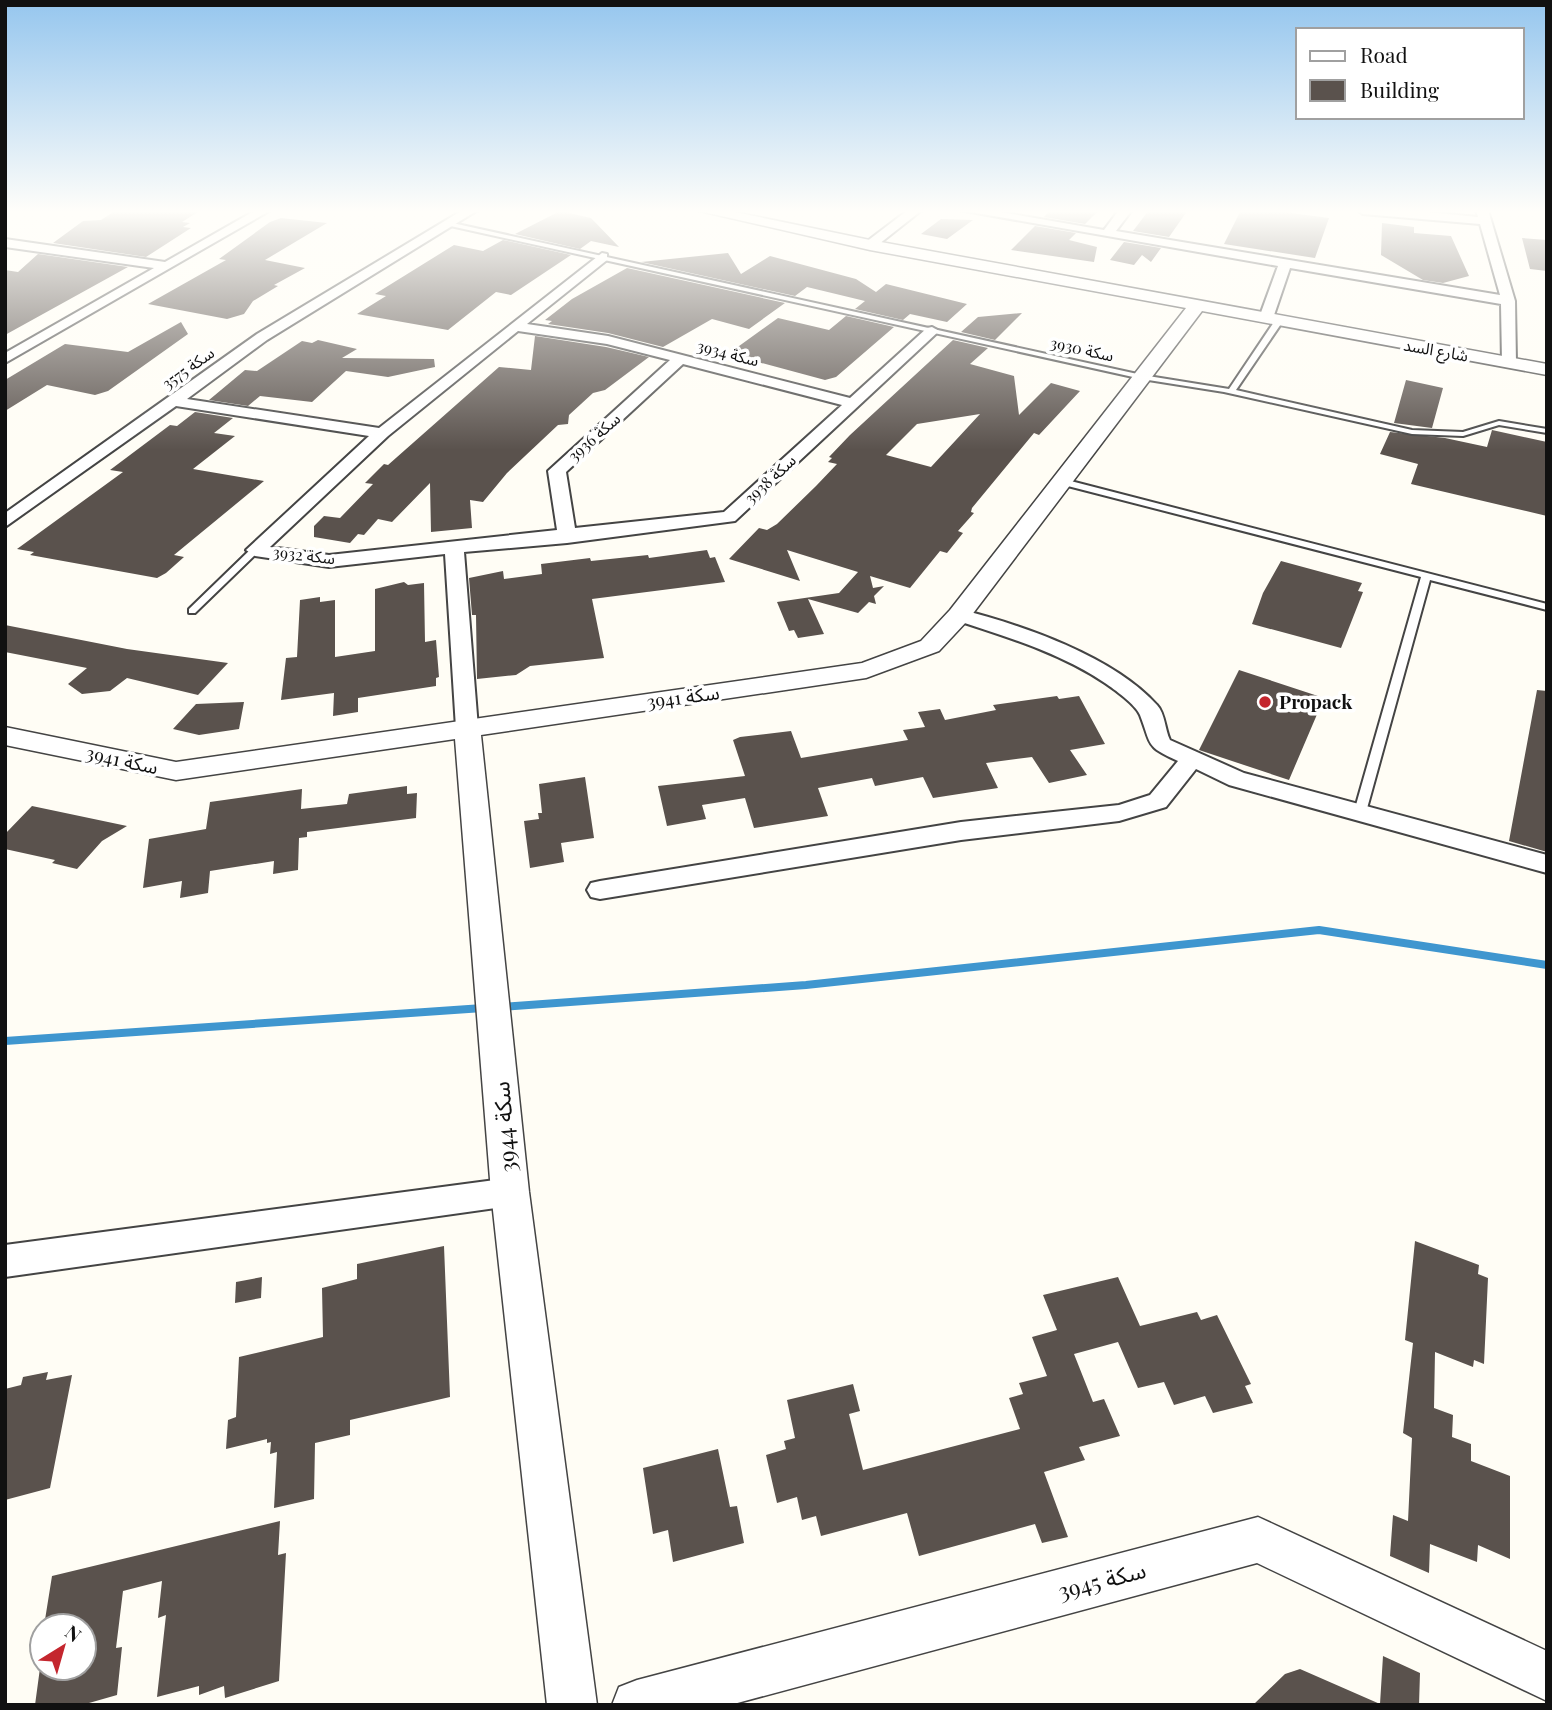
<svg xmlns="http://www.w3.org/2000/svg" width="1552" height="1710" viewBox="0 0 1552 1710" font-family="'Playfair Display','Noto Sans Arabic',serif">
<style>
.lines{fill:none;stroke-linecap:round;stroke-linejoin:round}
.stream{stroke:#3f96cf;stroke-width:8}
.building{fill:#5a524d;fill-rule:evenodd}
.service-casing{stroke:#444;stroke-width:4}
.minor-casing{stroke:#444;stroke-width:4}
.tertiary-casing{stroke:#444;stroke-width:3}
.service{fill:#fff;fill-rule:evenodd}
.minor{fill:#fff;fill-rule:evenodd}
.tertiary{fill:#fff;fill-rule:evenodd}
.poi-dot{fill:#c4262e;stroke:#fff;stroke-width:2.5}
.labels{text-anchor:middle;stroke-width:7;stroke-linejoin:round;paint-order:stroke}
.far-street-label{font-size:16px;fill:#111;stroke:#fff}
.street-label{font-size:19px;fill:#111;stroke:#fff}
.poi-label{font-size:19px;font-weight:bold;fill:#111;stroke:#fff;text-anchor:start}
.near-street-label{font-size:23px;fill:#111;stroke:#fff}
</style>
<rect width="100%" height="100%" fill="#fffdf5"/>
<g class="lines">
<path class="stream" d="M 502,1007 L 806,985 L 1319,930 L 1547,965
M 5,1041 L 483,1008"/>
</g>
<path class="building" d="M 201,210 L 182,222 L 190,223 L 183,227 L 191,228 L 146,257 L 53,243 L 83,221 L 101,220 L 115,211 Z
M 1050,210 L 1099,210 L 1085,224 L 1044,217 Z
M 1149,210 L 1188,210 L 1169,237 L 1133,231 Z
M 1241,210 L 1268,210 L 1329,218 L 1315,258 L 1224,244 Z
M 560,211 L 591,218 L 619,247 L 591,241 L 580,249 L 515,234 Z
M 281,218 L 327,223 L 265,260 L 305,268 L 274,285 L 278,286 L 253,301 L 244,314 L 227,319 L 148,304 L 226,260 L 219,259 L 270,222 Z
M 941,219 L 973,220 L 947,239 L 921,234 Z
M 1382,223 L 1414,227 L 1414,233 L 1451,236 L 1469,276 L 1443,283 L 1423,280 L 1381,255 Z
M 1035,226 L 1076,233 L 1069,240 L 1097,247 L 1094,262 L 1011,250 Z
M 1522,238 L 1547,240 L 1547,271 L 1530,269 Z
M 503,240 L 571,255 L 511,295 L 496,292 L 448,330 L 357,314 L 386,296 L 375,294 L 454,245 L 483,251 Z
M 1124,242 L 1161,248 L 1151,262 L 1142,255 L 1134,265 L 1110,260 Z
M 728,253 L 741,274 L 770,256 L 856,279 L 876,292 L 886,284 L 967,304 L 947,322 L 910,314 L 903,320 L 855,309 L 865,301 L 807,287 L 795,296 L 641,262 Z
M 38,254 L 128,267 L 5,335 L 5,270 L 18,272 Z
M 627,268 L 785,303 L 749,329 L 712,319 L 663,347 L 608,333 L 548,324 L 552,321 L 545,320 L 572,299 Z
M 1022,313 L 995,340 L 961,332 L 978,317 Z
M 846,316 L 894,327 L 836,377 L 825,380 L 728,354 L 778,318 L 829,330 Z
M 181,322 L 188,334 L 108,391 L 95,395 L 47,385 L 5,411 L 5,380 L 65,344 L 128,352 Z
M 535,336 L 606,347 L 649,357 L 605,390 L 593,393 L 569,415 L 568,424 L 558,425 L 507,473 L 483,502 L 470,500 L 472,528 L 431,532 L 430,483 L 392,522 L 378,519 L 364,535 L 358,534 L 350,543 L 314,537 L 314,526 L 324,516 L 340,518 L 373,484 L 365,483 L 384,464 L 388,465 L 499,367 L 531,370 Z
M 318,340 L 357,349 L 342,358 L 434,359 L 435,367 L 388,377 L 346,371 L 312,402 L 260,396 L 248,406 L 209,400 L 245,370 L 257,371 L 302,341 L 312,343 Z
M 953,340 L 988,348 L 970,364 L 1014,376 L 1019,415 L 1051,383 L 1080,391 L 1039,435 L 1034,433 L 972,508 L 971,512 L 974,513 L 958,531 L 963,533 L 947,553 L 940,551 L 910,588 L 870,576 L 873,588 L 884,586 L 874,596 L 876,604 L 869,602 L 858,613 L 808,599 L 824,634 L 798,638 L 794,630 L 789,631 L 777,602 L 839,593 L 858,572 L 787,550 L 800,581 L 729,559 L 759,528 L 767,530 L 777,524 L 816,486 L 837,464 L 828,462 L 832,458 L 829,457 L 850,435 ZM 980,414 L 931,467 L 886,455 L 917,424 Z
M 1406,380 L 1443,388 L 1432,428 L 1394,423 Z
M 195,412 L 233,418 L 214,433 L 235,436 L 193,469 L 264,481 L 174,555 L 184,557 L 166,573 L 157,578 L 30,555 L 34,552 L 17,549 L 123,472 L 110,470 L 170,425 L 177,426 Z
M 1492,430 L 1547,442 L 1547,516 L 1411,484 L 1418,464 L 1380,454 L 1390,432 L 1445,438 L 1487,447 Z
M 707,550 L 710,558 L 715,557 L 725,582 L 592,599 L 604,658 L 530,666 L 516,675 L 477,679 L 476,615 L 472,615 L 469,578 L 503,571 L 504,579 L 542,574 L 541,564 L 590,558 L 591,561 L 648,555 L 649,558 Z
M 1281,561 L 1362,583 L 1358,591 L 1363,592 L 1341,648 L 1252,624 L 1263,593 Z
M 404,582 L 408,585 L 424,583 L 425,642 L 436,640 L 439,677 L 436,678 L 436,686 L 358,698 L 358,712 L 333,716 L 334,693 L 281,700 L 286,658 L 297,657 L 300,600 L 320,597 L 320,602 L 335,600 L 335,657 L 375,651 L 375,589 Z
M 5,625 L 127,649 L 228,663 L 198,695 L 127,678 L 110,691 L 82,694 L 68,684 L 87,668 L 5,652 Z
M 1239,670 L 1324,698 L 1289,780 L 1199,750 Z
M 1537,690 L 1547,691 L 1547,852 L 1509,841 Z
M 1057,696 L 1059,699 L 1079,696 L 1105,744 L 1070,750 L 1087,775 L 1049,783 L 1032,757 L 986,763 L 998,788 L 933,798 L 923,777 L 875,786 L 872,778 L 818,788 L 828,816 L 754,828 L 745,798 L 702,805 L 706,819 L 667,826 L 658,786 L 745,776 L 733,740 L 740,737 L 791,731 L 801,758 L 908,740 L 903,730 L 925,727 L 918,712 L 940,709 L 945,720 L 996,710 L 993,705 Z
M 244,702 L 239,729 L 199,735 L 173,729 L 196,704 Z
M 585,777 L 594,838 L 561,843 L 564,862 L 530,868 L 524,821 L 539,819 L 538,813 L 542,813 L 539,784 Z
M 407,786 L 407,794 L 417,793 L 416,818 L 307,832 L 307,837 L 299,838 L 298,870 L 273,874 L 274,861 L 210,871 L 208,893 L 180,898 L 182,881 L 143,888 L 149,839 L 206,829 L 210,802 L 302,789 L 301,809 L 347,804 L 349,794 Z
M 32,806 L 127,826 L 102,841 L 77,869 L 52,863 L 55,860 L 5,849 L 5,834 Z
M 1415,1241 L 1479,1265 L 1478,1274 L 1488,1278 L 1484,1364 L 1474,1360 L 1473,1367 L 1435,1352 L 1434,1408 L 1453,1415 L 1452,1437 L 1471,1444 L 1471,1461 L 1510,1476 L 1510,1559 L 1478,1545 L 1477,1562 L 1430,1544 L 1429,1573 L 1390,1556 L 1393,1515 L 1408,1521 L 1412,1438 L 1403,1433 L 1413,1343 L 1405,1340 Z
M 444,1246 L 450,1397 L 350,1420 L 350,1435 L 315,1443 L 314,1499 L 274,1508 L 277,1452 L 270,1454 L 271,1442 L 267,1443 L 267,1439 L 226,1449 L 228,1420 L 236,1417 L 239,1357 L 323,1337 L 322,1288 L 357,1279 L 357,1264 Z
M 262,1277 L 261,1298 L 235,1303 L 236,1282 Z
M 1118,1277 L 1140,1326 L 1197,1312 L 1201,1320 L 1217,1315 L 1251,1384 L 1245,1386 L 1253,1403 L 1213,1413 L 1205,1396 L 1174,1405 L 1164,1382 L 1138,1388 L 1118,1342 L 1074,1354 L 1093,1402 L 1104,1399 L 1120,1436 L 1079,1447 L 1085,1460 L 1044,1472 L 1068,1537 L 1042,1543 L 1035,1524 L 919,1556 L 907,1513 L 821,1536 L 816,1516 L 802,1520 L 797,1497 L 777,1503 L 766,1455 L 786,1449 L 784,1441 L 795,1438 L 787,1400 L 853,1384 L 860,1411 L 849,1414 L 863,1470 L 1020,1429 L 1009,1398 L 1023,1394 L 1019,1383 L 1047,1376 L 1032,1337 L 1057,1330 L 1043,1295 Z
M 48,1372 L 46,1380 L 72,1375 L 50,1488 L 5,1500 L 5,1389 L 21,1385 L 23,1377 Z
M 718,1449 L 730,1507 L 737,1506 L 744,1543 L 673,1562 L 668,1530 L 653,1534 L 643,1468 Z
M 280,1521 L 278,1555 L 286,1553 L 279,1681 L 225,1698 L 224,1686 L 199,1695 L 199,1686 L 157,1697 L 166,1615 L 158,1618 L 162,1581 L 123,1591 L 116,1648 L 122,1647 L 117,1695 L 82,1705 L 35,1705 L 40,1668 L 84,1668 L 84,1626 L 44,1626 L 52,1576 Z
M 1383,1656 L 1420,1673 L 1419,1705 L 1253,1705 L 1285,1674 L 1300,1669 L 1380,1704 Z"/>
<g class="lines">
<g class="service-casing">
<path id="service" d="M 448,222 L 1142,375 L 1229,389 L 1276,319 L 1279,319 L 1283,321 L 1236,390 L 1412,430 L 1463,432 L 1499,421 L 1547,429 L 1547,433 L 1499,425 L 1463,436 L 1412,434 L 1224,392 L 1142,379 L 446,225 Z
M 1063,479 L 1547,604 L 1547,610 L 1430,580 L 1366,812 L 1360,816 L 1354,812 L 1421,577 L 1060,484 L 1059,482 Z
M 255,547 L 260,550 L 258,552 L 195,613 L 189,613 L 189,609 L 252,548 Z"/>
</g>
<g class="minor-casing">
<path id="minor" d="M 256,210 L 271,210 L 5,363 L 5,353 L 154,268 L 5,247 L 5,239 L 165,262 Z
M 463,210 L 478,210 L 267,340 L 187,399 L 379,428 L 602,253 L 607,254 L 607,260 L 527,324 L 608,336 L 850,398 L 927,328 L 932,327 L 939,331 L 735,521 L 567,543 L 464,552 L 478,728 L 475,733 L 459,733 L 456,728 L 445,554 L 329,567 L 255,556 L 246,550 L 369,436 L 176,406 L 5,527 L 5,513 L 257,334 ZM 518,331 L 607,344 L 670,360 L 548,471 L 557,530 L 329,555 L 270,547 L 388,436 ZM 683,364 L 842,405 L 724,512 L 575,528 L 566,472 Z
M 908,210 L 922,210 L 874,248 L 866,248 L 866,242 Z
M 959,210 L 989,210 L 1104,230 L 1119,210 L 1132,210 L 1116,231 L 1500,295 L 1480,224 L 1363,214 L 1357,210 L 1407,210 L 1478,217 L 1476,210 L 1488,210 L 1515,301 L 1516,363 L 1509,367 L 1502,363 L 1501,304 L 1290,268 L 1273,318 L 1266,322 L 1259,318 L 1278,266 Z
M 959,609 C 1022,625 1113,656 1157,705 C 1165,713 1165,730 1170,740 L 1244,773 L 1547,855 L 1547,873 L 1229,785 L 1196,769 L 1166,807 L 1119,821 L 961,840 L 600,899 L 591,897 L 587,890 L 591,883 L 600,881 L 961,822 L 1119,805 L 1150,795 L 1178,761 C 1145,746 1152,746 1140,715 C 1136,705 1114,689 1105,683 C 1059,652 1004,636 952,619 L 949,615 Z
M 510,1178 L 521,1182 L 526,1192 L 521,1202 L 510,1206 L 5,1277 L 5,1245 Z"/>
</g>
<g class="tertiary-casing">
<path id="tertiary" d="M 695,210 L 725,210 L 870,240 L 1547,364 L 1547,375 L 1202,311 L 968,620 L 939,651 L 866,678 L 481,735 L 529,1192 L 597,1705 L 547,1705 L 491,1192 L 455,739 L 176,780 L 5,745 L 5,727 L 176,762 L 862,663 L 921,641 L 950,610 L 1186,308 L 870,250 Z
M 1258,1517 L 1547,1651 L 1547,1701 L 1257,1563 L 730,1705 L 612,1705 L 619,1687 L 637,1680 Z"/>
</g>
<use href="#service" class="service"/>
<use href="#minor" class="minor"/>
<use href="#tertiary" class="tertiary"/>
</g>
<linearGradient id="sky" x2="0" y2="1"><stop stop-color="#95c6ee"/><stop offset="0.47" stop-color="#fffefa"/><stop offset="1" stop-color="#fffefa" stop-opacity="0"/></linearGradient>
<rect width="1552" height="450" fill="url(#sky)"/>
<circle class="poi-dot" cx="1265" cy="702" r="7"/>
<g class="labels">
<g class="far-street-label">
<text transform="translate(1082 349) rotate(12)" y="6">سكة 3930</text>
<text transform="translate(1436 350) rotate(10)" y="6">شارع السد</text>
<text transform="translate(728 353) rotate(14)" y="6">سكة 3934</text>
<text transform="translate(188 368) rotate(-36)" y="6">سكة 3575</text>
<text transform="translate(594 437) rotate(-42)" y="6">سكة 3936</text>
<text transform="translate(770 479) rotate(-43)" y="6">سكة 3938</text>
<text transform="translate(304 555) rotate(6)" y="6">سكة 3932</text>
</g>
<g class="street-label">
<text transform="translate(683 697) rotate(-8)" y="7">سكة 3941</text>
<text transform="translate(122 760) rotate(12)" y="7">سكة 3941</text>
</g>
<g class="poi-label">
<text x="1279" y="709">Propack</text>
</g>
<g class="near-street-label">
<text transform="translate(505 1127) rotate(-95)" y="8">سكة 3944</text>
<text transform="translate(1102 1581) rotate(-15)" y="8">سكة 3945</text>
</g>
</g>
<rect width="1552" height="1710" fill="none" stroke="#111111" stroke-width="14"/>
<rect x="1296" y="28" width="228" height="91" fill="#ffffff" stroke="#a0a0a0" stroke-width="2"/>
<rect x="1310" y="51" width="35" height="10" fill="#ffffff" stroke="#a0a0a0" stroke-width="2"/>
<text x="1360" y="63" font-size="21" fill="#111111">Road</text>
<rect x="1310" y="80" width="35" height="21" fill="#5a524d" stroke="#a0a0a0" stroke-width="2"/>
<text x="1360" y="98" font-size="21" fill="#111111">Building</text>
<g transform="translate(63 1647) rotate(37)"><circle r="33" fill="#ffffff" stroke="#a0a0a0" stroke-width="2"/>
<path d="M0-5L12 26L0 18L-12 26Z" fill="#c4262e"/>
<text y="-10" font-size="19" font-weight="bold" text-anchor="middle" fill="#111111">N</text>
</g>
</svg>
